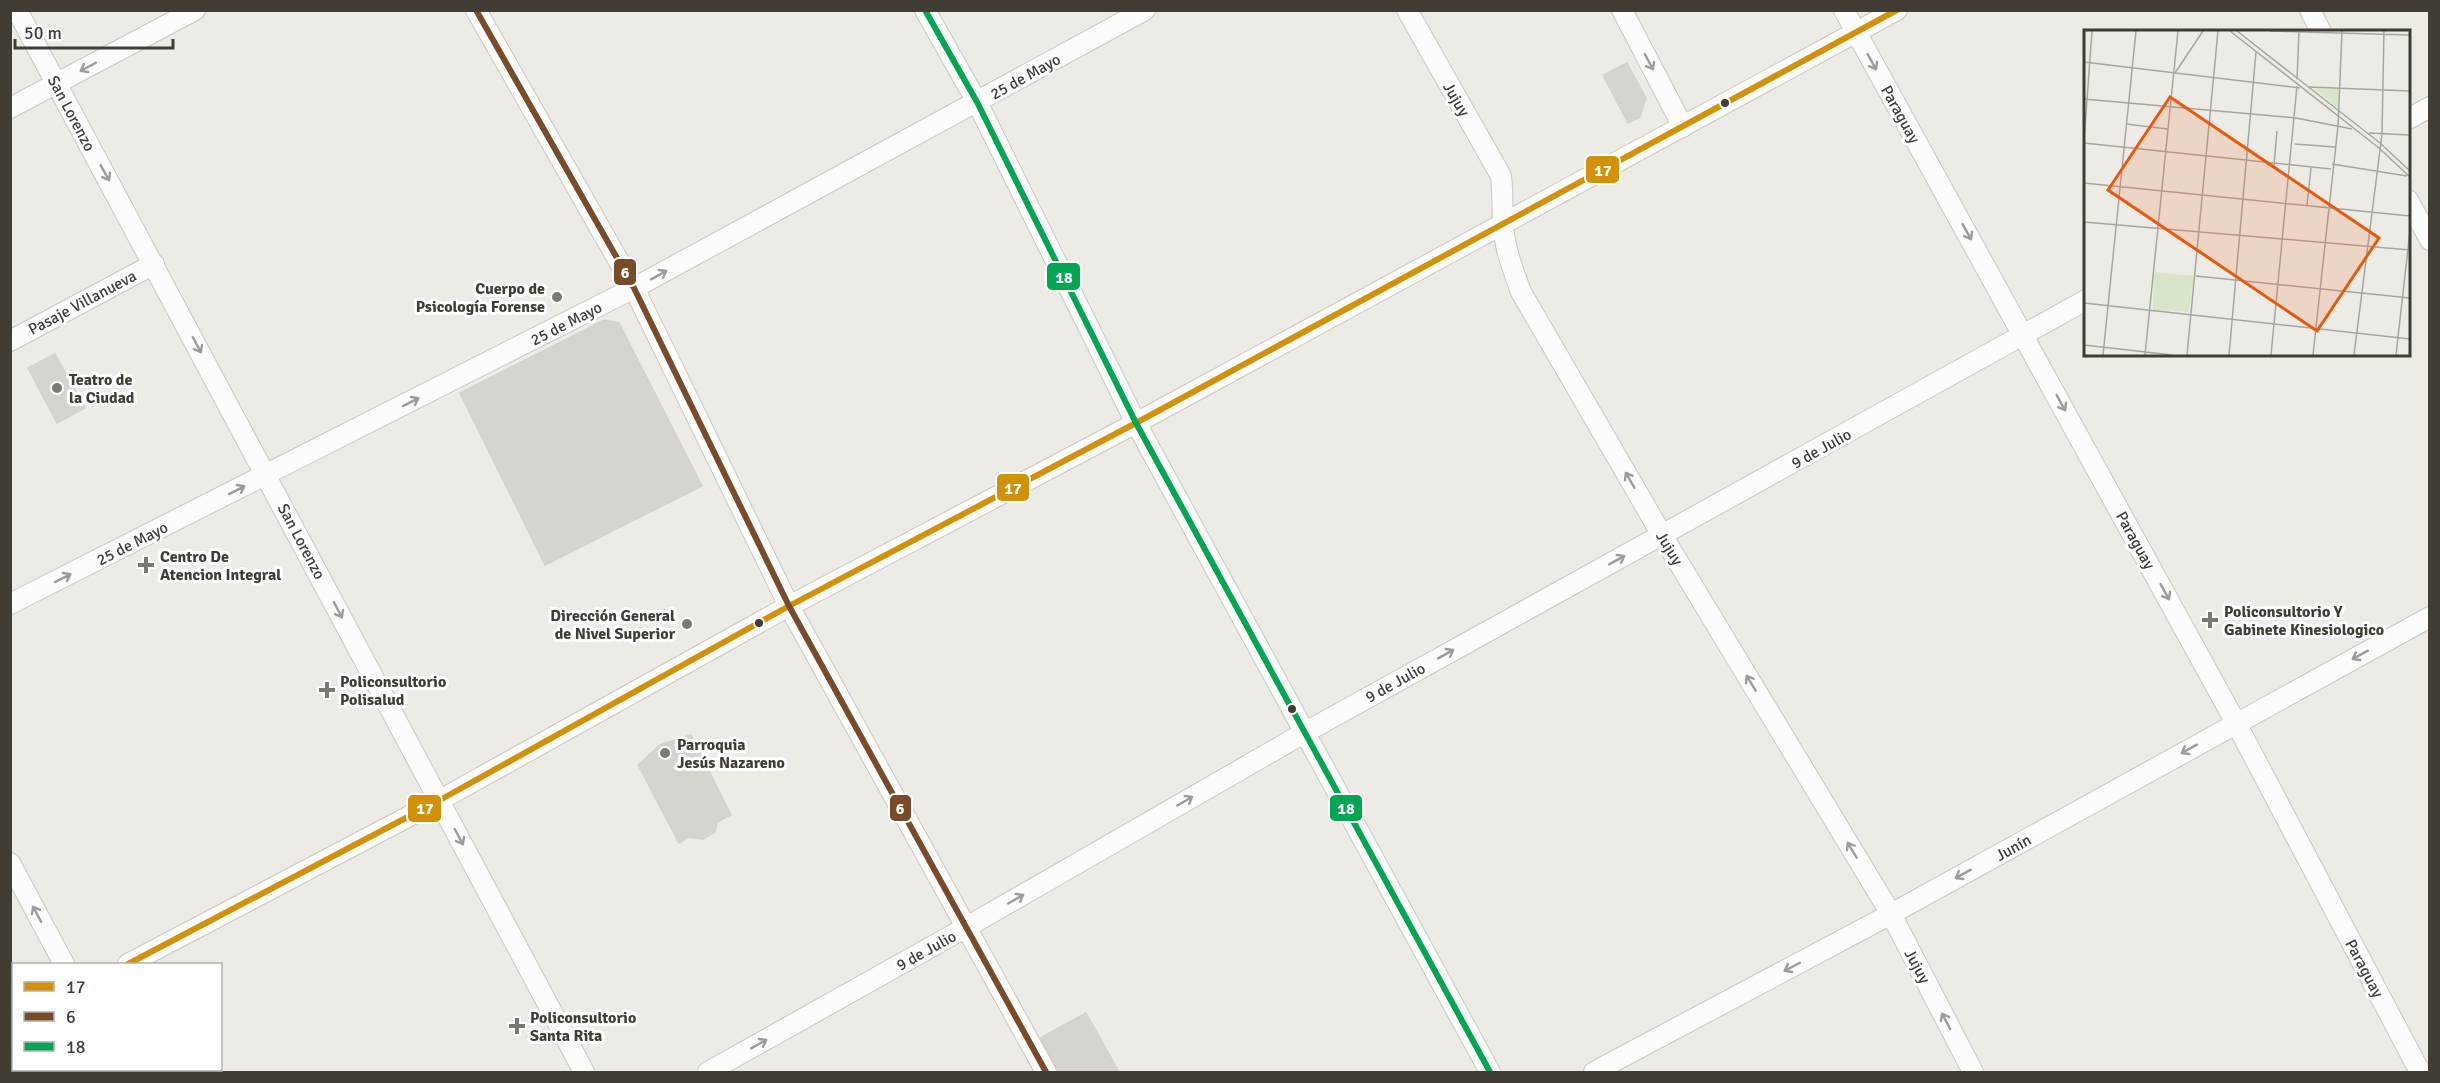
<svg xmlns="http://www.w3.org/2000/svg" width="2440" height="1083" viewBox="0 0 2440 1083" font-family="Signika,sans-serif">
<style>
.building{fill:#d6d4cf;stroke:#d5d2cc;stroke-width:1.5}
.lines{fill:none;stroke-linecap:round;stroke-linejoin:round}
.street-casing{stroke:#c9c7c2;stroke-width:22}
.street{stroke:#fcfcfb;stroke-width:20}
.bus-1-casing{stroke:#fff;stroke-width:10}
.bus-2-casing{stroke:#fff;stroke-width:10}
.bus-3-casing{stroke:#fff;stroke-width:10}
.bus-1{stroke:#d3910a;stroke-width:6}
.bus-2{stroke:#7a4b2a;stroke-width:6}
.bus-3{stroke:#00a651;stroke-width:6}
.oneway{stroke:#9e9c98}
.bus-dot{fill:#413c34;stroke:#fff;stroke-width:2}
.poi-dot{fill:#7d7972;stroke:#fff;stroke-width:2}
.labels{text-anchor:middle;stroke-width:6;stroke-linejoin:round;paint-order:stroke}
.street-label{font-size:16px;fill:#413c34;stroke:#fff}
.poi-label{font-size:16px;font-weight:bold;fill:#413c34;stroke:#fff;text-anchor:start}
.inset-road{fill:none;stroke:#a8a59f;stroke-width:1.5}
.view{fill:#e8590c;fill-opacity:0.15;stroke:#e8590c;stroke-width:3}
.inset-edge{fill:none;stroke:#413c34;stroke-width:3}
.line-badge{stroke:#fff;stroke-width:2}
.badge-label{font-size:16px;text-anchor:middle;font-weight:bold;fill:#fff}
</style>
<rect width="100%" height="100%" fill="#edebe6"/>
<path class="building" d="M 1627,63 L 1646,98 L 1640,117 L 1628,123 L 1603,75 Z
M 604,320 L 619,323 L 702,486 L 545,565 L 460,393 Z
M 55,354 L 85,408 L 57,423 L 28,368 Z
M 691,735 L 731,815 L 717,822 L 715,832 L 703,839 L 689,837 L 679,843 L 638,765 L 660,745 Z
M 1086,1013 L 1119,1072 L 1059,1072 L 1040,1038 Z"/>
<g class="lines">
<g class="street-casing">
<path id="street" d="M 17,10 L 584,1072
M 476,10 L 634,288 L 789,606 L 1046,1072
M 925,10 L 977,102 L 1136,423 L 1490,1072
M 1407,10 L 1501,176 C 1503,192 1502,207 1503,223 C 1504,247 1513,270 1521,292 L 1662,535 L 1891,914 L 1973,1072
M 1622,10 L 1683,127
M 1844,10 L 2236,723 L 2420,1072
M 2310,10 L 2321,32
M 10,108 L 195,10
M 2408,119 L 2430,107
M 2408,200 L 2430,240
M 10,341 L 154,264
M 10,604 L 634,288 L 1145,10
M 10,863 L 64,964
M 128,964 L 440,800 L 789,606 L 1136,423 L 1897,10
M 10,1026 L 14,1024
M 120,1070 L 122,1072
M 708,1072 L 965,928 L 1304,733 L 2086,300
M 1594,1072 L 1891,914 L 2430,617"/>
</g>
<use href="#street" class="street"/>
<g class="bus-1-casing">
<path id="bus-1" d="M 128,964 L 440,800 L 789,606 L 1136,423 L 1897,10"/>
</g>
<g class="bus-2-casing">
<path id="bus-2" d="M 476,10 L 634,288 L 789,606 L 1046,1072"/>
</g>
<g class="bus-3-casing">
<path id="bus-3" d="M 925,10 L 977,102 L 1136,423 L 1490,1072"/>
</g>
<use href="#bus-1" class="bus-1"/>
<use href="#bus-2" class="bus-2"/>
<use href="#bus-3" class="bus-3"/>
</g>
<defs><path id="oneway-shaft" d="M-6 0H5M1.5-3L5.5 0L1.5 3" fill="none" stroke-width="1.6" stroke-linecap="round" stroke-linejoin="round" transform="scale(1.5)"/></defs>
<g class="oneway">
<use href="#oneway-shaft" transform="translate(1649 62) rotate(62)"/>
<use href="#oneway-shaft" transform="translate(1872 62) rotate(61)"/>
<use href="#oneway-shaft" transform="translate(88 67) rotate(152)"/>
<use href="#oneway-shaft" transform="translate(105 173) rotate(61)"/>
<use href="#oneway-shaft" transform="translate(1967 232) rotate(61)"/>
<use href="#oneway-shaft" transform="translate(659 275) rotate(-29)"/>
<use href="#oneway-shaft" transform="translate(197 345) rotate(62)"/>
<use href="#oneway-shaft" transform="translate(411 402) rotate(-27)"/>
<use href="#oneway-shaft" transform="translate(2061 403) rotate(61)"/>
<use href="#oneway-shaft" transform="translate(1630 480) rotate(-120)"/>
<use href="#oneway-shaft" transform="translate(237 490) rotate(-27)"/>
<use href="#oneway-shaft" transform="translate(1617 560) rotate(-29)"/>
<use href="#oneway-shaft" transform="translate(63 578) rotate(-27)"/>
<use href="#oneway-shaft" transform="translate(2165 592) rotate(61)"/>
<use href="#oneway-shaft" transform="translate(338 610) rotate(62)"/>
<use href="#oneway-shaft" transform="translate(1446 654) rotate(-29)"/>
<use href="#oneway-shaft" transform="translate(2360 655) rotate(151)"/>
<use href="#oneway-shaft" transform="translate(1751 683) rotate(-121)"/>
<use href="#oneway-shaft" transform="translate(2189 749) rotate(151)"/>
<use href="#oneway-shaft" transform="translate(1185 801) rotate(-30)"/>
<use href="#oneway-shaft" transform="translate(459 837) rotate(62)"/>
<use href="#oneway-shaft" transform="translate(1852 850) rotate(-121)"/>
<use href="#oneway-shaft" transform="translate(1963 874) rotate(151)"/>
<use href="#oneway-shaft" transform="translate(1016 899) rotate(-30)"/>
<use href="#oneway-shaft" transform="translate(37 914) rotate(-118)"/>
<use href="#oneway-shaft" transform="translate(1792 967) rotate(152)"/>
<use href="#oneway-shaft" transform="translate(1946 1021) rotate(-118)"/>
<use href="#oneway-shaft" transform="translate(759 1044) rotate(-29)"/>
</g>
<g class="bus-dot">
<circle cx="1725" cy="103" r="5"/>
<circle cx="759" cy="623" r="5"/>
<circle cx="1292" cy="709" r="5"/>
</g>
<g class="poi-dot">
<circle cx="557" cy="297" r="6"/>
<circle cx="57" cy="388" r="6"/>
<path d="M143 556h6v6h6v6h-6v6h-6v-6h-6v-6h6z"/>
<path d="M2207 611h6v6h6v6h-6v6h-6v-6h-6v-6h6z"/>
<circle cx="687" cy="624" r="6"/>
<path d="M324 681h6v6h6v6h-6v6h-6v-6h-6v-6h6z"/>
<circle cx="665" cy="753" r="6"/>
<path d="M514 1017h6v6h6v6h-6v6h-6v-6h-6v-6h6z"/>
</g>
<g class="labels">
<g class="street-label">
<text transform="translate(1025 76) rotate(-29)" y="6">25 de Mayo</text>
<text transform="translate(1457 99) rotate(60)" y="6">Jujuy</text>
<text transform="translate(72 113) rotate(62)" y="6">San Lorenzo</text>
<text transform="translate(1901 114) rotate(61)" y="6">Paraguay</text>
<text transform="translate(82 302) rotate(-28)" y="6">Pasaje Villanueva</text>
<text transform="translate(566 323) rotate(-27)" y="6">25 de Mayo</text>
<text transform="translate(1821 448) rotate(-29)" y="6">9 de Julio</text>
<text transform="translate(2136 540) rotate(61)" y="6">Paraguay</text>
<text transform="translate(302 541) rotate(62)" y="6">San Lorenzo</text>
<text transform="translate(132 543) rotate(-27)" y="6">25 de Mayo</text>
<text transform="translate(1670 548) rotate(59)" y="6">Jujuy</text>
<text transform="translate(1395 682) rotate(-29)" y="6">9 de Julio</text>
<text transform="translate(2013 847) rotate(-29)" y="6">Junín</text>
<text transform="translate(926 950) rotate(-29)" y="6">9 de Julio</text>
<text transform="translate(1918 966) rotate(62)" y="6">Jujuy</text>
<text transform="translate(2365 968) rotate(62)" y="6">Paraguay</text>
</g>
<g class="poi-label">
<text x="545" y="294" text-anchor="end">Cuerpo de<tspan x="545" dy="18">Psicología Forense</tspan></text>
<text x="69" y="385">Teatro de<tspan x="69" dy="18">la Ciudad</tspan></text>
<text x="160" y="562">Centro De<tspan x="160" dy="18">Atencion Integral</tspan></text>
<text x="2224" y="617">Policonsultorio Y<tspan x="2224" dy="18">Gabinete Kinesiologico</tspan></text>
<text x="675" y="621" text-anchor="end">Dirección General<tspan x="675" dy="18">de Nivel Superior</tspan></text>
<text x="340" y="687">Policonsultorio<tspan x="340" dy="18">Polisalud</tspan></text>
<text x="677" y="750">Parroquia<tspan x="677" dy="18">Jesús Nazareno</tspan></text>
<text x="530" y="1023">Policonsultorio<tspan x="530" dy="18">Santa Rita</tspan></text>
</g>
</g>
<g transform="translate(2084 30)">
<rect width="326" height="326" fill="#edebe6"/>
<path d="M 230,58 L 254,59 L 254,78 ZM 70,242 L 110,246 L 105,282 L 69,280 Z" fill="#d9e5c8"/>
<path class="inset-road" d="M 146,1 L 295,118 L 326,147M 153,1 L 296,113 L 326,141M 186,1 L 326,5M 0,32 L 216,58M 91,43 L 119,1M 213,49 L 215,1M 225,57 L 326,61M 0,69 L 212,88 L 268,99M 42,94 L 84,99M 285,103 L 326,105M 0,111 L 8,1M 0,113 L 247,139M 211,114 L 251,117M 248,134 L 323,146M 190,135 L 193,101M 0,153 L 326,186M 223,175 L 227,138M 0,192 L 326,220M 112,246 L 326,268M 0,273 L 326,309M 0,315 L 88,325M 19,325 L 52,1M 61,325 L 94,1M 103,325 L 134,1M 145,325 L 172,22M 187,325 L 213,56M 229,325 L 254,96 L 258,1M 270,325 L 298,104 L 300,1M 312,325 L 326,201"/>
<path class="view" d="M 86,67 L 295,208 L 233,301 L 24,160 Z"/>
<rect width="326" height="326" class="inset-edge"/>
</g>
<g class="line-badge">
<rect x="1585" y="155" width="35" height="29" rx="6" fill="#d3910a"/>
<rect x="613" y="258" width="24" height="28" rx="6" fill="#7a4b2a"/>
<rect x="1046" y="262" width="35" height="29" rx="6" fill="#00a651"/>
<rect x="996" y="473" width="34" height="29" rx="6" fill="#d3910a"/>
<rect x="1329" y="794" width="34" height="28" rx="6" fill="#00a651"/>
<rect x="889" y="794" width="23" height="28" rx="6" fill="#7a4b2a"/>
<rect x="407" y="794" width="35" height="29" rx="6" fill="#d3910a"/>
</g>
<g class="badge-label">
<text x="1603" y="176">17</text>
<text x="625" y="278">6</text>
<text x="1064" y="283">18</text>
<text x="1013" y="494">17</text>
<text x="1346" y="814">18</text>
<text x="900" y="814">6</text>
<text x="425" y="814">17</text>
</g>
<rect width="2440" height="1083" fill="none" stroke="#413c34" stroke-width="24"/>
<rect x="12" y="963" width="210" height="108" fill="#ffffff" stroke="#b3b1ae" stroke-width="1.5"/>
<rect x="24" y="982" width="30" height="9" fill="#d3910a" stroke="#b3b1ae" stroke-width="1.5"/>
<text x="66" y="993" font-size="18" fill="#413c34">17</text>
<rect x="24" y="1012" width="30" height="9" fill="#7a4b2a" stroke="#b3b1ae" stroke-width="1.5"/>
<text x="66" y="1023" font-size="18" fill="#413c34">6</text>
<rect x="24" y="1042" width="30" height="9" fill="#00a651" stroke="#b3b1ae" stroke-width="1.5"/>
<text x="66" y="1053" font-size="18" fill="#413c34">18</text>
<path d="M15 39v9h158v-9" fill="none" stroke="#413c34" stroke-width="3"/>
<text x="24" y="39" font-size="18" fill="#413c34" stroke="#ffffff" stroke-width="4.5" paint-order="stroke">50 m</text>
</svg>
